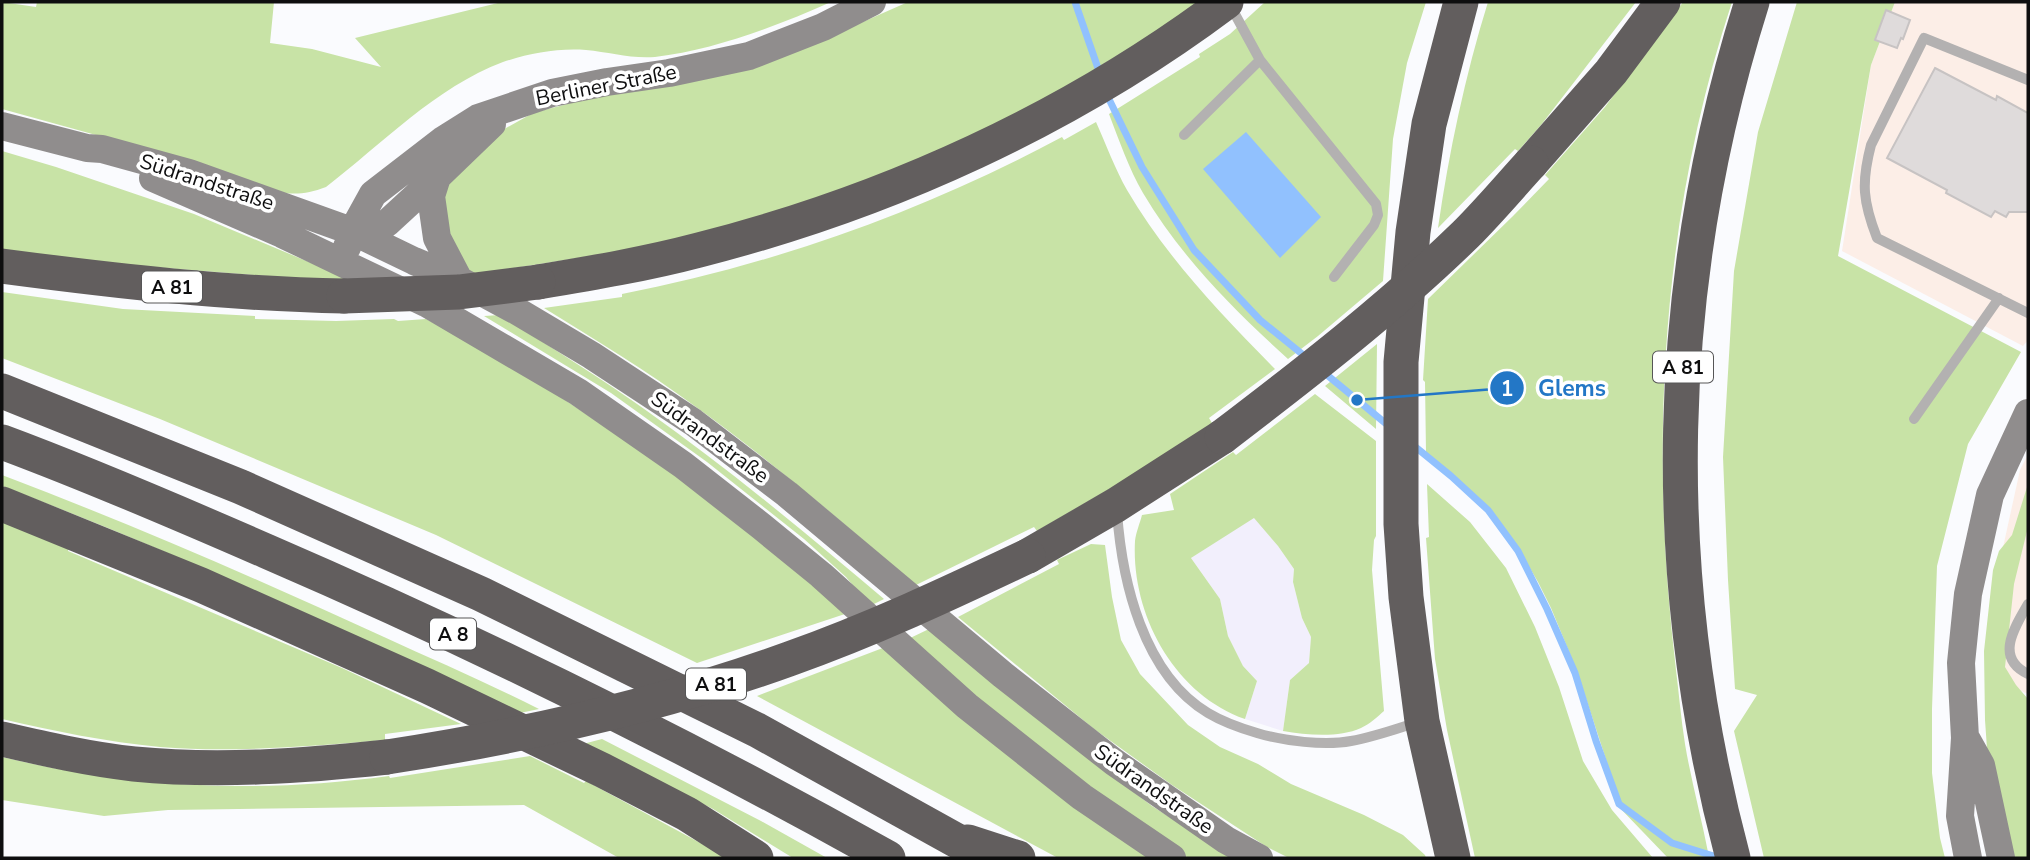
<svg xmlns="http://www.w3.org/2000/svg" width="2030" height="860" viewBox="0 0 2030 860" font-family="'Nunito Sans',sans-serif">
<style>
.commercial{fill:#fceee7}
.industrial{fill:#f2effc}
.green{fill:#c8e3a6}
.water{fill:#91c1fe}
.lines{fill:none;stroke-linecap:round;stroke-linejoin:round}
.stream{stroke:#91c1fe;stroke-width:7}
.building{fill:#dfdbdb;stroke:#c7c3c3;stroke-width:2}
.service{stroke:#b3b1b1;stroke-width:10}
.secondary{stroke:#908d8d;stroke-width:28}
.motorway{stroke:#625e5e;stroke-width:35}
.motorway-bridge{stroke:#625e5e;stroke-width:35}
.labels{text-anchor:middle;stroke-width:7;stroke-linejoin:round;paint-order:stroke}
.shield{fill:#fff;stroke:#565657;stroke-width:2}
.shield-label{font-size:19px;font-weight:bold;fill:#0e0e0f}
.street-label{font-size:21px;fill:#0e0e0f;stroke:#fff}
.leader{fill:none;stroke:#2377c6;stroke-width:2.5}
.callout-dot{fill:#2377c6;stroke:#fff;stroke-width:2.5}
.mark-label{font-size:21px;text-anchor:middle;font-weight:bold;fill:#fff}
.callout-label{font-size:23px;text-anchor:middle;font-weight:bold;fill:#2377c6;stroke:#fff;stroke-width:7;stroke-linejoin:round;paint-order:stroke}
</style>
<rect width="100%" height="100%" fill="#fafbfe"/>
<path class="commercial" d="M 1895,2 L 2028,2 L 2028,340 L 2023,346 L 1842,251 L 1871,65 Z
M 2028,454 L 2028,694 L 1992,678 L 1995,584 L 2020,470 Z"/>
<path class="industrial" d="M 1254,517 L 1278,546 L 1294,569 L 1293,582 L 1302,618 L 1311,637 L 1309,663 L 1290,680 L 1283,731 L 1245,719 L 1257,681 L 1243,666 L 1228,636 L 1220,599 L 1191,558 Z"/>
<path class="green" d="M 2,2 L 36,7 L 37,2 L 274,2 L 270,43 L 312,49 L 381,67 L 355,38 L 502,2 L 831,2 C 777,26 714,50 655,57 C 631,59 609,52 586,50 C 558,48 530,53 503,62 C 436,87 382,144 326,187 C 308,194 295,195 276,192 L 114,140 L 2,109 Z
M 908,2 L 1206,2 L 1044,100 L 903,170 L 699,239 L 469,275 L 447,235 L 442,208 L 446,184 L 490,137 L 533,113 L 840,32 Z
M 1265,2 L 1426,2 L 1407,63 L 1393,139 L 1383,281 L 1318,336 L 1288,359 C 1233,309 1181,257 1143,193 C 1129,169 1119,140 1109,114 L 1200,57 L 1199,54 L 1230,34 Z
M 1488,2 L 1636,2 L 1541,125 L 1518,151 L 1515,149 L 1438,228 C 1449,152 1465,76 1488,2 Z
M 1683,2 L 1732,2 C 1661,217 1649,446 1676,670 C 1679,694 1681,719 1685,744 C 1691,780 1701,816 1708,852 L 1671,840 L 1620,802 L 1577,671 L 1551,608 L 1538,582 L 1514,541 L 1489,509 L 1453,474 L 1426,453 L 1425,382 L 1423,380 L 1428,299 L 1513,216 L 1549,179 L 1545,175 L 1605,107 Z
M 1797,2 L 1895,2 L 1871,65 L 1838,256 L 2021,352 L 1968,444 L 1937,566 L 1932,709 L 1932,773 L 1940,838 L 1945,858 L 1764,858 L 1734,731 L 1757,695 L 1735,689 L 1728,580 L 1723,457 L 1734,271 L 1758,132 Z
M 1096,122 C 1106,144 1115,169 1127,190 C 1167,258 1220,313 1275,369 L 1209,418 L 1212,423 C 1156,463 1096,497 1037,531 L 1034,527 L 916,585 C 844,524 773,462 696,407 C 647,371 596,340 544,308 L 622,297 L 622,294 C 776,264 924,211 1062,137 L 1064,140 Z
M 2,151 L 56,167 L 194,214 L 352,280 L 316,280 L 2,255 Z
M 2,292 L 123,309 L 255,316 L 255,319 L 336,321 L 394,319 L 398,321 L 426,319 L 508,362 L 673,472 L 851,612 L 697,663 L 436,535 L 160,419 L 2,358 Z
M 500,315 C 549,346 599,377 647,411 C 729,469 807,534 884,599 L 870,606 L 846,577 L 804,539 L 707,462 L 611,393 L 484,316 Z
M 1377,344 L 1376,429 L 1325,386 Z
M 1315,394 L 1376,441 L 1376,536 L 1374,540 L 1372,570 L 1384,711 C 1377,717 1370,724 1361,728 C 1339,738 1307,735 1283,731 L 1290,680 L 1309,663 L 1311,637 L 1302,618 L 1293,582 L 1294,569 L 1278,546 L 1254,518 L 1191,558 L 1220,599 L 1228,636 L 1243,666 L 1257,681 L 1245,719 C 1174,694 1131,614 1135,541 C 1136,532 1140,523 1142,515 L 1174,510 L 1170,494 L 1233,452 L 1236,455 Z
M 2,475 C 131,524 258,579 384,637 C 436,661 488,683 539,709 L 520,713 C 350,631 178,554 2,486 Z
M 1427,484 L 1470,522 L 1506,568 L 1535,627 L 1559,687 L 1583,761 L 1612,810 L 1653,858 L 1475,858 L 1447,730 L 1435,659 L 1426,538 L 1429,537 Z
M 2028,484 L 2028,527 L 2014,584 L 2005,667 L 2016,685 L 2028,699 L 2028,858 L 2012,858 L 1988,763 L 1985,720 L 1984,651 L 1993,570 L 1999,551 L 2012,535 Z
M 2,522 L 69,548 L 68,551 L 342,668 L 461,724 L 385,734 L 385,740 C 311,746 235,753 160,747 C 107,742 54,731 2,719 Z
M 1091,544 L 1105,545 L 1112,597 L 1121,640 L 1140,674 L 1188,725 L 1220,747 L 1258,764 L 1291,784 L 1364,815 L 1403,835 L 1425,855 L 1426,858 L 1289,858 L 1267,847 L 1172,785 L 1094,729 L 958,617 L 1059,564 L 1057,560 Z
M 929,629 L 1036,717 L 1152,806 L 1234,858 L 1188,858 L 1084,787 L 904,641 Z
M 888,646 L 1161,858 L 1058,858 L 757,696 Z
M 602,739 L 761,821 L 827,858 L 793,858 L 713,809 L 583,744 Z
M 530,756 L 584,783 L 586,781 L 728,858 L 619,858 L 524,805 L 168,810 L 104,816 L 2,800 L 2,757 C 132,788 256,794 389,776 L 390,778 Z
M 1618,806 L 1671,845 L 1710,858 L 1668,858 Z"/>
<path class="water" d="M 1246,132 L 1321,217 L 1280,258 L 1203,169 Z"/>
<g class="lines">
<path class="stream" d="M 1075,2 L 1100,74
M 1107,95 L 1142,167 L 1194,250 L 1260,320 L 1307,358
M 1321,370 L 1390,427
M 1413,445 L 1451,476 L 1488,510 L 1518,551 L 1547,609 L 1575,673 L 1596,741 L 1619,804 L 1672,843 L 1720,858"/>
</g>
<path class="building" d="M 1886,10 L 1910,20 L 1903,39 L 1901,38 L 1897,48 L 1875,40 Z
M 1935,68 L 1996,100 L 1997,96 L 2028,113 L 2028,212 L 2009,212 L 2006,217 L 1995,211 L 1991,217 L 1946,193 L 1947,190 L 1887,158 Z"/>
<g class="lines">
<path class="service" d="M 1230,5 L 1260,60 L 1376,204 L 1378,215 L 1374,225 L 1334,277
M 2028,80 L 1924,38 L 1871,145 C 1861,183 1863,202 1877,238 L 2028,313
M 1184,135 L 1260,60
M 1914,419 L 1999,298
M 1117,512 C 1122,581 1143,674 1208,713 C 1223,722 1240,728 1257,733 C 1283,741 1325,746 1351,741 C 1374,737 1396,729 1418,722
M 2028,604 C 2015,627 1994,658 2028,674"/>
<path class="secondary" d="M 2,126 L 87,148 L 102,149 L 189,173 L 354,232 L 414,261 L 459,280 L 517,311 L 591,355 L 693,422 L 787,494 L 1003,675 L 1114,762 L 1226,840 L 1259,858
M 153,178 L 282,234 L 426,303 L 578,392 L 683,465 L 761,526 L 821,575 L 967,706 L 1082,797 L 1172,858
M 354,232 L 387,223 L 437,177
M 347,247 L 357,223 L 373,194 L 443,140 L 478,118 L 552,93 L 607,82 L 669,73 L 749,56 L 823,27 L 872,2
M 459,280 L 437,238 L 431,196 L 437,177 L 492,124
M 1967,740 L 1981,765 L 2001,858
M 1968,858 L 1960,816 L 1965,738 L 1961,663 L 1968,594 L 1990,495 L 2028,413"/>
<path class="motorway" d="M 1531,163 L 1611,72 L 1663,2
M 2,266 C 116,281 229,294 344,296
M 538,282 C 592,273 646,264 699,250 C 888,202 1070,119 1226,2
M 2,391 L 241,487 L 481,594 L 757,730 L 988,858
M 2,442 C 91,475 179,513 266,551 C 479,643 686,745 888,858
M 2,504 L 201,585 L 427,686 L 602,770 L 687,814 L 756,858
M 1028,556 L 1116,505 L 1222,437
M 2,739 C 45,749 89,759 134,764 C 218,772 304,766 387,757
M 968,842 L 1018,858
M 1453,858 L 1422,721 L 1406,597 L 1401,524 L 1401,362 L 1413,232 L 1429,124 L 1461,2
M 1733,858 C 1657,573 1663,284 1752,2"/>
<path class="motorway-bridge" d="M 344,296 L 459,292 L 538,282
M 1222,437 C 1306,373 1390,308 1466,234 C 1489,211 1510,186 1531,163
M 387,757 C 524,736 659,706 789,659 C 871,630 950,593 1028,556"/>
</g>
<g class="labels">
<g class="shield">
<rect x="142" y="271.5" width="60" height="31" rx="5"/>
<rect x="1653" y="351.5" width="60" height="31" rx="5"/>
<rect x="430" y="618.5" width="46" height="31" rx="5"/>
<rect x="686" y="668.5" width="60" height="31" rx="5"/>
</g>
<g class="shield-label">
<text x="172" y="294">A 81</text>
<text x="1683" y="374">A 81</text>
<text x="453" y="641">A 8</text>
<text x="716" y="691">A 81</text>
</g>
<g class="street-label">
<text transform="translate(606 85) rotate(-11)" y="7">Berliner Straße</text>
<text transform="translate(207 182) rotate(18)" y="7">Südrandstraße</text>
<text transform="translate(710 437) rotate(36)" y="7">Südrandstraße</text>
<text transform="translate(1154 789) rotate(35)" y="7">Südrandstraße</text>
</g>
</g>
<path class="leader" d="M1357 400L1507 388"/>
<g class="callout-dot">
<circle cx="1357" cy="400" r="7"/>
<circle cx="1507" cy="388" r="18"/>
</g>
<g class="mark-label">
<text x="1507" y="396">1</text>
</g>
<g class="callout-label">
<text x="1572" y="396">Glems</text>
</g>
<rect width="2030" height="860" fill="none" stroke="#0e0e0f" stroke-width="7"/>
</svg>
